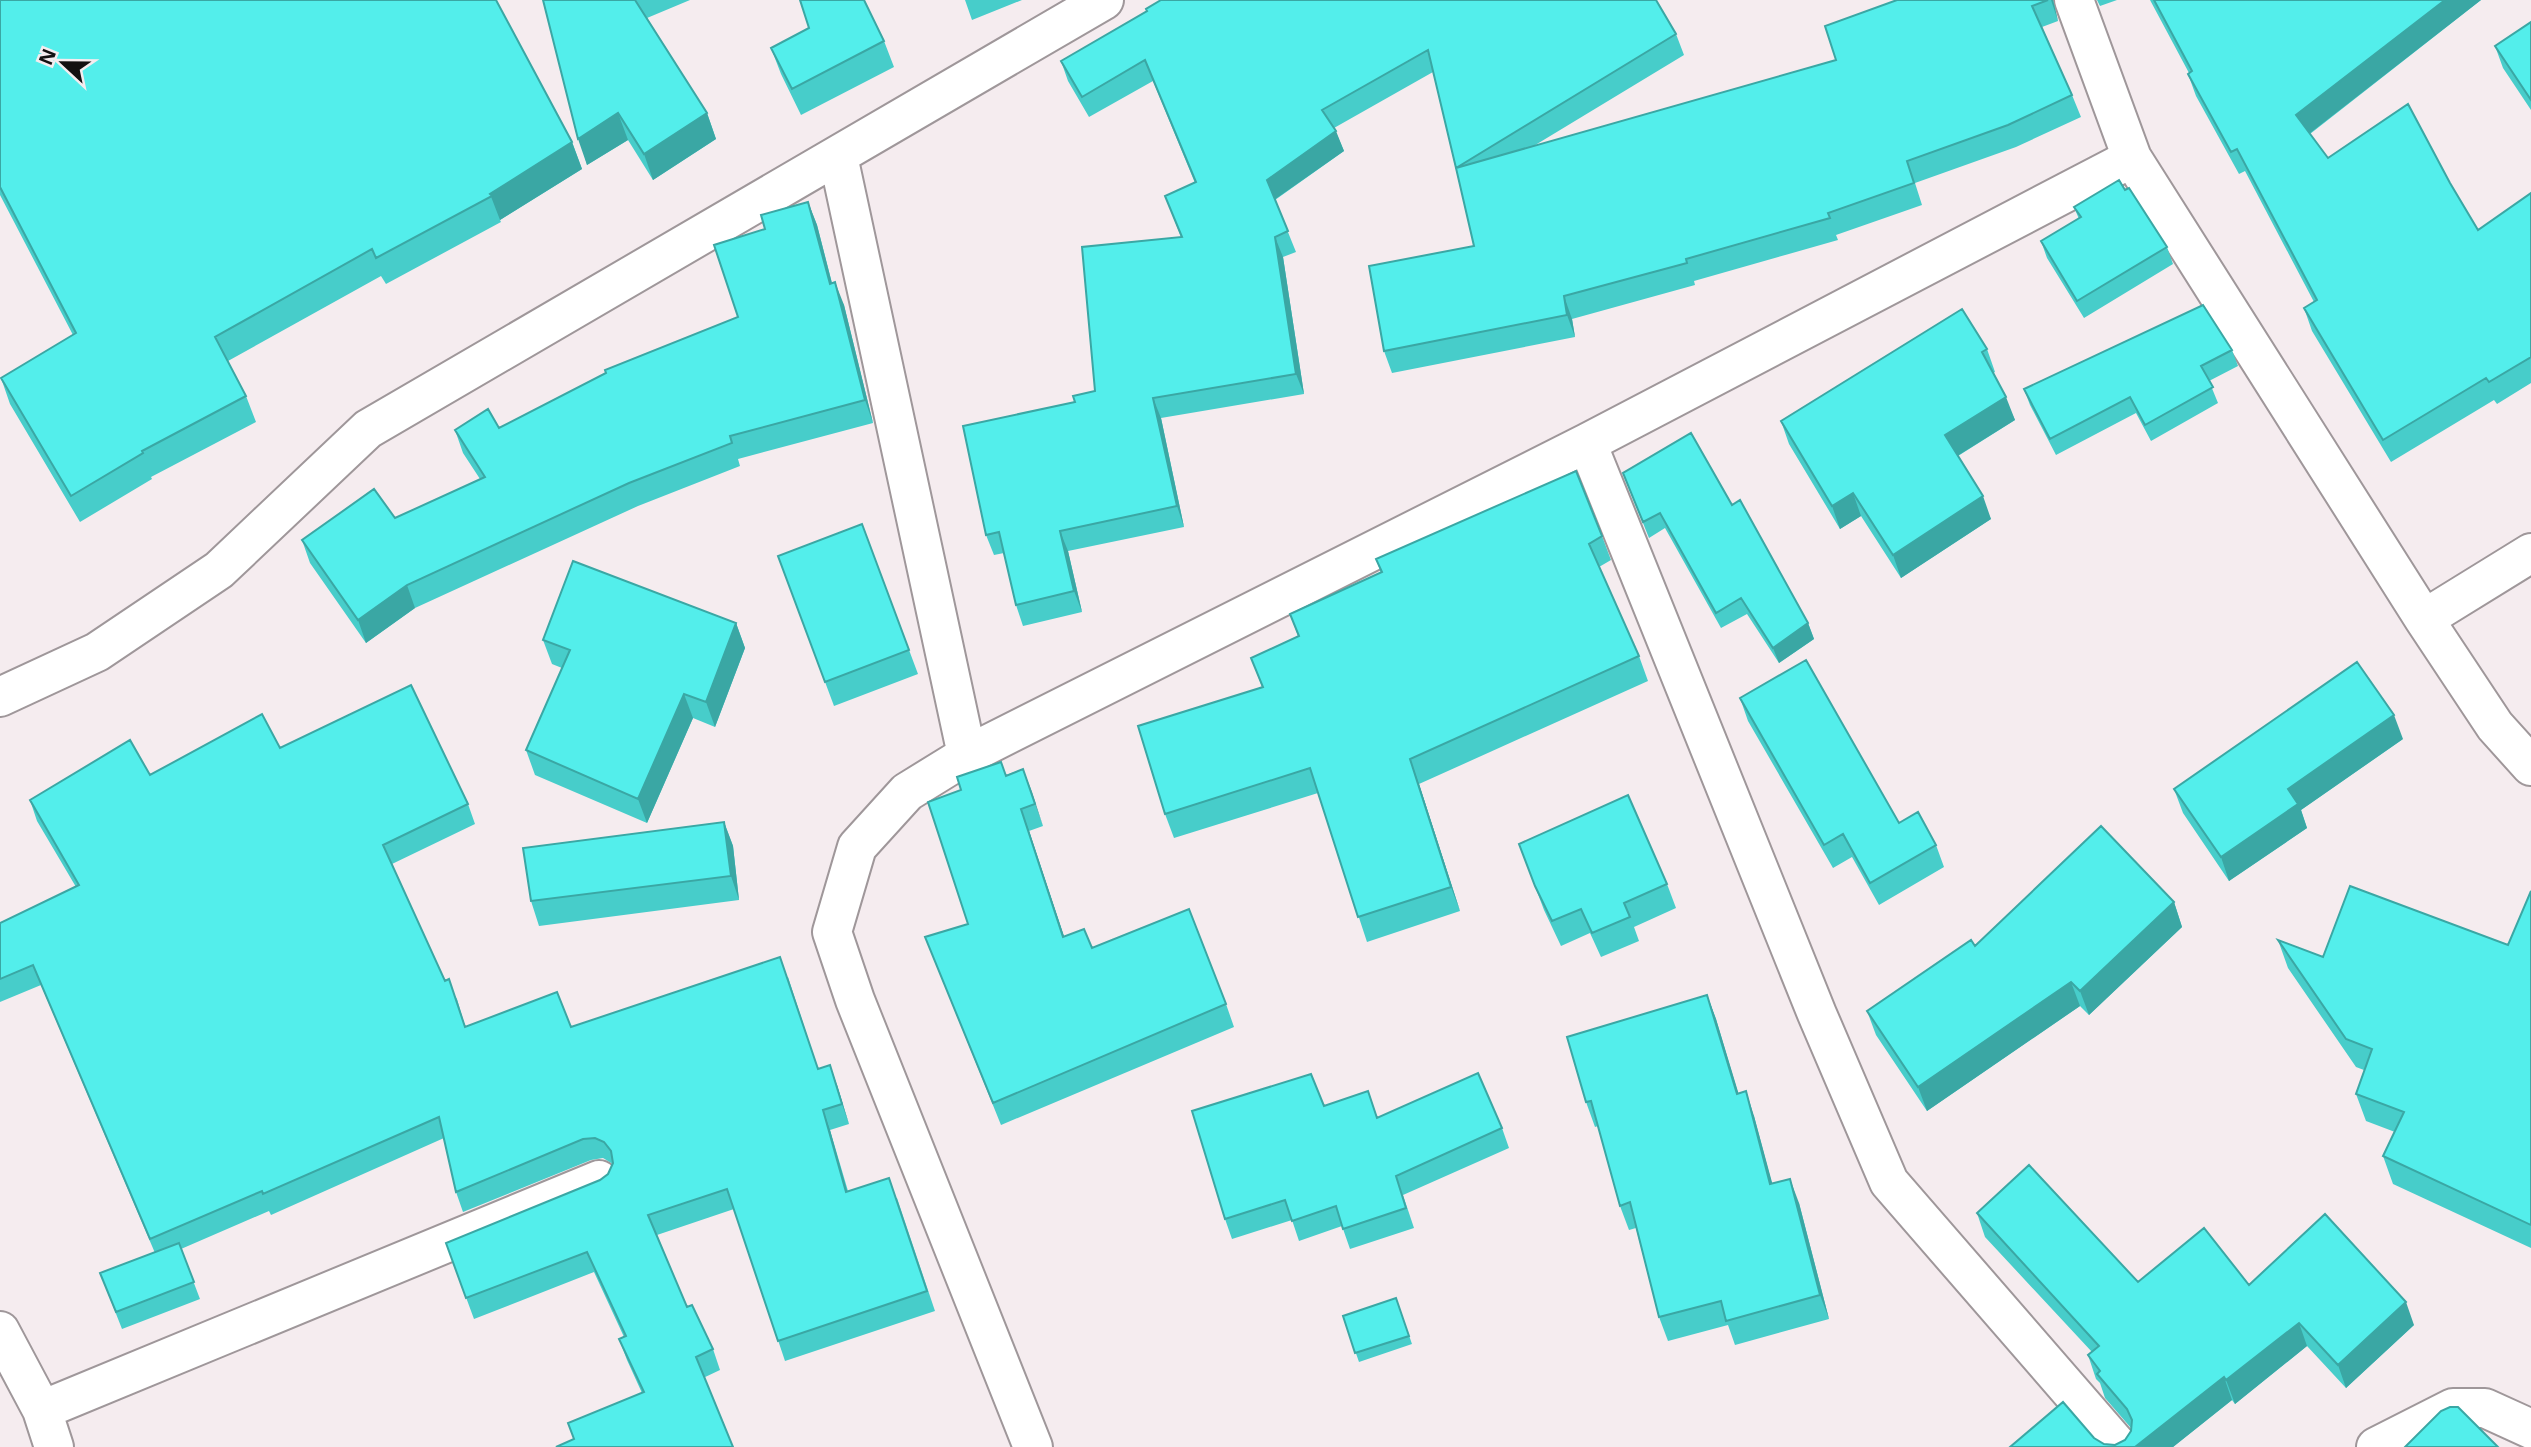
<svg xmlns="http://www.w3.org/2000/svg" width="2531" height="1447" viewBox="0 0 2531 1447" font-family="'Noto Sans',sans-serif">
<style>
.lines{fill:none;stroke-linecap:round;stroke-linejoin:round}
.minor-casing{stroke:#9f979a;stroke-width:42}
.minor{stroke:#fff;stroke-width:38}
.wall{fill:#47cdca}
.shaded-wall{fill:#3aa7a4}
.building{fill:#53eeeb;stroke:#3aa7a4;stroke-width:2}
</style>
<rect width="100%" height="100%" fill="#f5ecef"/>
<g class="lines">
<g class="minor-casing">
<path id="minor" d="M 2074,0 L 2132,158 L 2424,619 L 2495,726 L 2531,766
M 838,156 L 967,755
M 1587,443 L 1817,1014 L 1889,1182 L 2119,1447
M 2424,619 L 2531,553
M 0,697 L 97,652 L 219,570 L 368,429 L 1104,0
M 0,1331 L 42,1410 L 54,1447
M 42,1410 L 599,1180
M 1033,1447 L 855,1000 L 832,932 L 857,847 L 907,792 L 967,755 L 1587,443 L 2132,158
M 2376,1447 L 2453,1408 L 2485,1408 L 2531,1429"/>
</g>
<use href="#minor" class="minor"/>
</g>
<path class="wall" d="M 0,0 L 572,142 L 582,169 L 500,220 L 501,222 L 386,284 L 381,276 L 228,361 L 246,396 L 256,422 L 151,477 L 152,479 L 80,522 L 10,404 L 1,378 L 73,335 L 0,195 Z
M 543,0 L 690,0 L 647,18 L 707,113 L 716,139 L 653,180 L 628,140 L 587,165 Z
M 965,0 L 1022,0 L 972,20 Z
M 1897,0 L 2053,0 L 2058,21 L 2042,27 L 2072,95 L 2081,117 L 2016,147 L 1915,183 L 1922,205 L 1836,235 L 1838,240 L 1694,281 L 1695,285 L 1572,319 L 1575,337 L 1392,373 L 1384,351 L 1474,246 L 1433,72 L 1334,128 L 1344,151 L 1275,200 L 1296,252 L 1283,257 L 1304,394 L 1161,418 L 1184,527 L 1068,551 L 1082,612 L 1023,626 L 1016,605 L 1004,553 L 994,555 L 986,535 L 1075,402 L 1095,391 L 1181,237 L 1165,196 L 1195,183 L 1153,81 L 1089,117 L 1068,81 L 1061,61 L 1676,34 L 1684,55 L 1532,147 L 1836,60 Z
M 2097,0 L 2117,0 L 2100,6 Z
M 2150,0 L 2481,0 L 2310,134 L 2328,158 L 2450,183 L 2478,230 L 2531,193 L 2531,383 L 2497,404 L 2494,400 L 2391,462 L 2312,331 L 2304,308 L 2314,302 L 2245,171 L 2239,174 L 2196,96 L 2188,74 L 2189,73 Z
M 2531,22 L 2531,110 L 2503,68 L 2495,46 Z
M 809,28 L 884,41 L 894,67 L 801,115 L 781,74 L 771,48 Z
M 2125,190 L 2167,247 L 2173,264 L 2084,318 L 2047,258 L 2041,241 L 2079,219 L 2074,207 Z
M 808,202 L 817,225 L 832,283 L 844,305 L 873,423 L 738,459 L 740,466 L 638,506 L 415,608 L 366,643 L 310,563 L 302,540 L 395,518 L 480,479 L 463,453 L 455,430 L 499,428 L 738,317 L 765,229 Z
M 1987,349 L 1995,372 L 1993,373 L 2015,420 L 1958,456 L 1991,519 L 1901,578 L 1861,516 L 1840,529 L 1789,444 L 1781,421 Z
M 2232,350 L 2238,366 L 2209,381 L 2218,403 L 2151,441 L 2136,413 L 2056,455 L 2030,405 L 2024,389 Z
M 1623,473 L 1732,505 L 1808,623 L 1814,639 L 1779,663 L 1747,614 L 1721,628 L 1665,528 L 1649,538 Z
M 862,524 L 918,674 L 834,706 L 778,556 Z
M 1602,536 L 1611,560 L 1599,567 L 1639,656 L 1648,681 L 1419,784 L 1460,911 L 1367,942 L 1318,793 L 1174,838 L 1165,814 L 1262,687 L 1251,658 L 1298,636 L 1290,614 L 1381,573 L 1376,559 Z
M 736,623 L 745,648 L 715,727 L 693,718 L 647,823 L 535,775 L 526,750 L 562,668 L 552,664 L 543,640 Z
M 1740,698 L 1899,823 L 1936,845 L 1944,867 L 1879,905 L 1852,857 L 1833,868 L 1748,721 Z
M 2403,739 L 2301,810 L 2307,828 L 2229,881 L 2183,813 L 2174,789 Z
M 280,748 L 468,804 L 475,824 L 392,864 L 445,981 L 457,999 L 465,1026 L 571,1027 L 788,977 L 818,1069 L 837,1085 L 849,1124 L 830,1130 L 848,1191 L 897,1198 L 935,1311 L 785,1361 L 734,1209 L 657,1235 L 687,1307 L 713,1349 L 720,1370 L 574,1439 L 642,1393 L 627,1360 L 619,1339 L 624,1337 L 594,1272 L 474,1319 L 446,1243 L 600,1180 L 608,1174 L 613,1164 L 603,1158 L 591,1160 L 463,1212 L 456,1192 L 444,1138 L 271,1215 L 269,1211 L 181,1249 L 200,1299 L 122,1329 L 100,1273 L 155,1253 L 41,985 L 0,1002 L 0,923 L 76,887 L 37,821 L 30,800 Z
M 1023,769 L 1043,826 L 1029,831 L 1064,937 L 1226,1004 L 1234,1027 L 1001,1125 L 925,937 L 968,924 L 1006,775 Z
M 724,822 L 733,846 L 739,900 L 539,926 L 531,901 Z
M 1519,844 L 1667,884 L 1676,908 L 1634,927 L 1639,941 L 1601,957 L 1590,933 L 1561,946 L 1544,910 Z
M 2531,891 L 2531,1248 L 2393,1184 L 2383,1156 L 2395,1132 L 2366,1121 L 2356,1094 L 2364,1070 L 2356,1067 L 2288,968 L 2278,940 L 2323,957 L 2508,945 Z
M 2174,902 L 2182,927 L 2089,1015 L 2080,1006 L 1927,1111 L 1876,1035 L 1867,1011 L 1975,946 Z
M 1707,995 L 1716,1019 L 1738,1093 L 1754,1116 L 1772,1184 L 1799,1203 L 1829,1319 L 1735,1345 L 1728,1325 L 1668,1341 L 1659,1317 L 1636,1228 L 1629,1230 L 1620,1206 L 1598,1126 L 1595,1127 L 1586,1102 Z
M 1324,1106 L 1378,1118 L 1502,1128 L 1509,1148 L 1403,1195 L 1414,1228 L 1350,1249 L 1342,1226 L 1299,1241 L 1292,1220 L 1232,1239 L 1225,1219 Z
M 1977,1213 L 2138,1282 L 2249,1285 L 2414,1325 L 2346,1388 L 2307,1346 L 2235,1404 L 2232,1400 L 2173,1447 L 2010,1447 L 2094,1438 L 2104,1444 L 2115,1445 L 2125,1440 L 2131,1431 L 2131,1428 L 2105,1398 L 2100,1383 L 2096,1379 L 2088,1355 L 2092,1352 L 1985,1237 Z
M 1396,1298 L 1412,1344 L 1359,1362 L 1343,1316 Z"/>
<path class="shaded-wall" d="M 2051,0 L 2053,0 L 2058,21 Z
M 2445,0 L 2481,0 L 2305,137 L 2296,115 Z
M 618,113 L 628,140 L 587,165 L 578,139 Z
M 707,113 L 716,139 L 653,180 L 644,154 Z
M 1336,131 L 1344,151 L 1274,200 L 1267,180 Z
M 572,142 L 582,169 L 500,220 L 490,194 Z
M 808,202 L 817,225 L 838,307 L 830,284 Z
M 1275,237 L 1283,257 L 1304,394 L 1296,374 Z
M 835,282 L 844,305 L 873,423 L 865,400 Z
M 1564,296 L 1572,319 L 1575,337 L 1567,315 Z
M 2006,397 L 2015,420 L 1954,458 L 1945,435 Z
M 1153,398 L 1161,418 L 1184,527 L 1177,506 Z
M 1853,493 L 1861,516 L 1840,529 L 1832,506 Z
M 1983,496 L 1991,519 L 1901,578 L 1893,555 Z
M 1060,531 L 1068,551 L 1082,612 L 1074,591 Z
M 407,585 L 415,608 L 366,643 L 358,620 Z
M 736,623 L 745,648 L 715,727 L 706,702 Z
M 1808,623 L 1814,639 L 1779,663 L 1773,648 Z
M 684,694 L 693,718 L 647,823 L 638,799 Z
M 2394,715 L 2403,739 L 2301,810 L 2307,828 L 2229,881 L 2221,857 L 2288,789 Z
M 1410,759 L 1419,784 L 1460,911 L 1451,887 Z
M 1023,769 L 1032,792 L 1043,826 L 1035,804 Z
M 1021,809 L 1029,831 L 1072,960 L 1063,937 Z
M 724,822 L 733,846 L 739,900 L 731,876 Z
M 2174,902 L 2182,927 L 2089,1015 L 2080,991 Z
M 2071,982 L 2080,1006 L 1927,1111 L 1918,1087 Z
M 1707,995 L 1716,1019 L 1746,1118 L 1737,1094 Z
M 830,1065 L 837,1085 L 849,1124 L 842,1104 Z
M 1746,1091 L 1754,1116 L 1779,1208 L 1770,1184 Z
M 823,1110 L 830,1130 L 853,1212 L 846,1192 Z
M 1790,1179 L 1799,1203 L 1829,1319 L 1820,1295 Z
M 2406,1302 L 2414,1325 L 2346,1388 L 2338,1365 Z
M 2299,1323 L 2307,1346 L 2235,1404 L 2226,1380 Z
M 2224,1377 L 2232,1400 L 2173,1447 L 2135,1447 Z"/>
<path class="building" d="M 0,0 L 496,0 L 572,142 L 490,194 L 492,196 L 376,258 L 372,249 L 215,337 L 246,396 L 142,451 L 143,453 L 71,496 L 1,378 L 76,333 L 0,187 Z
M 543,0 L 635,0 L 707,113 L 644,154 L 618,113 L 578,139 Z
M 800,0 L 864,0 L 884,41 L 792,89 L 771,48 L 809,28 Z
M 1161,0 L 1656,0 L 1676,34 L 1456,168 L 1428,50 L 1322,110 L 1336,131 L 1267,180 L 1288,231 L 1275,237 L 1296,374 L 1153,398 L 1177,506 L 1060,531 L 1074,591 L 1016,605 L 999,532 L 986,535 L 963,426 L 1075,402 L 1073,396 L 1095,391 L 1082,247 L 1182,237 L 1165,196 L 1196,182 L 1145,60 L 1082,97 L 1061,61 L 1147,11 L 1146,9 Z
M 1897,0 L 2048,0 L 2032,6 L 2072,95 L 2008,125 L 1907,161 L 1914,183 L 1828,213 L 1830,218 L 1686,259 L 1687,263 L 1564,296 L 1567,315 L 1384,351 L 1369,266 L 1474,246 L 1456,168 L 1836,60 L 1825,26 Z
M 2154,0 L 2445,0 L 2296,115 L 2328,158 L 2408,104 L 2450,183 L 2478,230 L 2531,193 L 2531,357 L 2489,382 L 2486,378 L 2383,440 L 2304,308 L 2317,300 L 2237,149 L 2231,152 L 2188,74 L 2192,71 Z
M 2531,22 L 2531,100 L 2495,46 Z
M 2119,180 L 2125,190 L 2129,188 L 2167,247 L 2077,301 L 2041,241 L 2081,217 L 2074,207 Z
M 808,202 L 830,284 L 835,282 L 865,400 L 730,436 L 732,443 L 629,483 L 407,585 L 358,620 L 302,540 L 374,489 L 395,518 L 485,477 L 455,430 L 488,409 L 499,428 L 606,373 L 605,370 L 738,317 L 714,245 L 765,229 L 761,215 Z
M 2203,305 L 2232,350 L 2201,366 L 2213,387 L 2145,425 L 2130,397 L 2050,439 L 2024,389 Z
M 1962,309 L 1987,349 L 1982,352 L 2006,397 L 1945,435 L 1983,496 L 1893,555 L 1853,493 L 1832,506 L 1781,421 Z
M 1691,433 L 1732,505 L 1740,500 L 1808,623 L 1773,648 L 1741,598 L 1716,613 L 1660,513 L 1643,522 L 1623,473 Z
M 1576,471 L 1602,536 L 1589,544 L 1639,656 L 1410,759 L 1451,887 L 1358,917 L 1310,768 L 1165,814 L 1138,726 L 1263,687 L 1251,658 L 1299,636 L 1290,614 L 1382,572 L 1376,559 Z
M 862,524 L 909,650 L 825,682 L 778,556 Z
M 573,561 L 736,623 L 706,702 L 684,694 L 638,799 L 526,750 L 570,650 L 543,640 Z
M 1806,660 L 1899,823 L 1918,812 L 1936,845 L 1870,883 L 1843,834 L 1824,845 L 1740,698 Z
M 2357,662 L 2394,715 L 2288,789 L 2298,804 L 2221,857 L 2174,789 Z
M 411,685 L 468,804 L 383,845 L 445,981 L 449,979 L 465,1027 L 557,992 L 571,1027 L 780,957 L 818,1069 L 830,1065 L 842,1104 L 823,1110 L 846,1192 L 889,1178 L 927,1291 L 778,1341 L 727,1189 L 648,1215 L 687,1307 L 692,1305 L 713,1349 L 696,1357 L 733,1447 L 556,1447 L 574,1439 L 568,1423 L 644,1392 L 619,1339 L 626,1336 L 587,1252 L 466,1298 L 446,1243 L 600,1180 L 608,1174 L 613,1163 L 611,1151 L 604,1142 L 595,1138 L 583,1139 L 456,1192 L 439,1117 L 263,1194 L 262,1191 L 150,1239 L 33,965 L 0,979 L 0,923 L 79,885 L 30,800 L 130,740 L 150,775 L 262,714 L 280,748 Z
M 1001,762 L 1006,776 L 1023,769 L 1035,804 L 1021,809 L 1063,937 L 1084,929 L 1092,948 L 1189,909 L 1226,1004 L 993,1103 L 925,937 L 968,924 L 928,802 L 961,790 L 957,777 Z
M 1628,795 L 1667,884 L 1624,903 L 1630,917 L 1592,933 L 1581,909 L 1552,921 L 1535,886 L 1519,844 Z
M 724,822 L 731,876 L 531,901 L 523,848 Z
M 2101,826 L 2174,902 L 2080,991 L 2071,982 L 1918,1087 L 1867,1011 L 1971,940 L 1975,946 Z
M 2350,886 L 2508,945 L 2531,891 L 2531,1225 L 2383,1156 L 2404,1112 L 2356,1094 L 2372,1049 L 2346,1039 L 2278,940 L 2323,957 Z
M 1707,995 L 1737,1094 L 1746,1091 L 1770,1184 L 1790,1179 L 1820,1295 L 1726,1321 L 1721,1301 L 1659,1317 L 1630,1202 L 1620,1206 L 1591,1101 L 1586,1102 L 1567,1037 Z
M 1478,1073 L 1502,1128 L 1396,1176 L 1406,1208 L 1343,1229 L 1336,1206 L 1292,1221 L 1285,1200 L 1225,1219 L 1192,1111 L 1311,1074 L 1324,1106 L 1368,1091 L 1377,1118 Z
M 2029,1165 L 2138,1282 L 2204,1228 L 2249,1285 L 2325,1214 L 2406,1302 L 2338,1365 L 2299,1323 L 2226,1380 L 2224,1377 L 2135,1447 L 2010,1447 L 2063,1402 L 2094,1438 L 2104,1444 L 2115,1445 L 2125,1440 L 2131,1431 L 2132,1420 L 2127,1409 L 2097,1374 L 2100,1371 L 2088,1355 L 2099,1346 L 1977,1213 Z
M 179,1243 L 194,1282 L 116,1312 L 100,1273 Z
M 1396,1298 L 1409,1336 L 1355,1353 L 1343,1316 Z
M 2450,1407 L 2458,1407 L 2498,1447 L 2405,1447 L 2441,1411 Z"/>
<g transform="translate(63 63) rotate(292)" stroke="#f5ecef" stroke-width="5" paint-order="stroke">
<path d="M0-5L12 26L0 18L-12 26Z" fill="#131011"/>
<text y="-10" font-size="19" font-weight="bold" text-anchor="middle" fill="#131011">N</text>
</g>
</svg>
